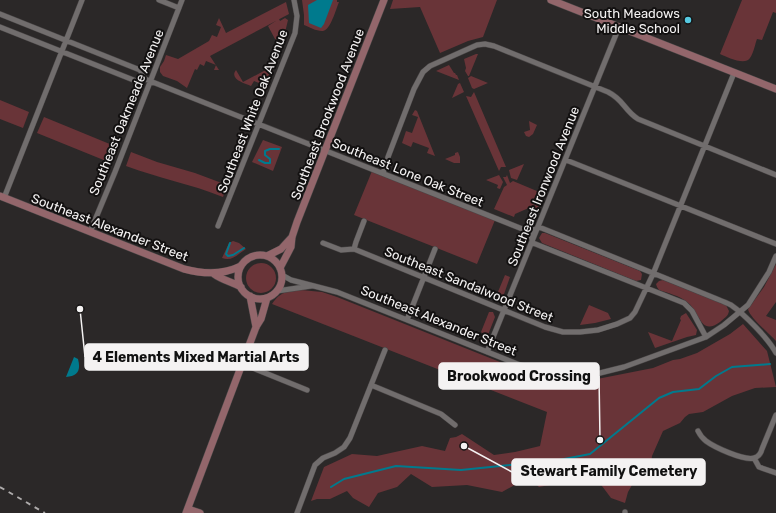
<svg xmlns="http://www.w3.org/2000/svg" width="776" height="513" viewBox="0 0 776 513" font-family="Rubik,sans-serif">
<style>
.green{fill:#693438}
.water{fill:#007a8d}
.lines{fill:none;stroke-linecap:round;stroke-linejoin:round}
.stream{stroke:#007a8d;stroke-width:2}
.street-casing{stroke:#4a4747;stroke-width:6}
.secondary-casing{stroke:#4a4747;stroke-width:8}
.street{stroke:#716d6d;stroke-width:5}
.secondary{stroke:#93666b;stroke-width:7}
.rail{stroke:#aeabab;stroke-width:2;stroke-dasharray:5 5;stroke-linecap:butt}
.poi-dot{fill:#56c9e1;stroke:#131111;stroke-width:1.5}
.labels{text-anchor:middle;stroke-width:4;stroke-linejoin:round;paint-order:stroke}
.poi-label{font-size:13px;fill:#f4f2f2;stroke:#131111;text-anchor:end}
.street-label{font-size:13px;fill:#f4f2f2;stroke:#131111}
.leader{fill:none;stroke:#f4f2f2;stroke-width:1.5}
.callout-dot{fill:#f4f2f2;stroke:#131111;stroke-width:1.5}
.callout{fill:#f4f2f2;stroke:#f4f2f2;stroke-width:1.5}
.callout-label{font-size:14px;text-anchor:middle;font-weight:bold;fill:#111}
</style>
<rect width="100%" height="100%" fill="#2b2828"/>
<path class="green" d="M 302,0 L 337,0 L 337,2 L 339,2 C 336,9 330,32 322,31 C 316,31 309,27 304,25 L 304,15 Z
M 393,0 L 497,0 L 483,37 L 468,41 L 440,53 L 420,7 L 390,9 Z
M 742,0 L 776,0 L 776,13 L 773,12 L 762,40 L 757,39 C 755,44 754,52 750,58 C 745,66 727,57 720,54 Z
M 286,2 L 289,14 L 210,56 L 219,70 L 214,70 L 216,65 L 206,61 L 204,66 L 200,64 L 197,70 L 195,69 L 187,88 L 177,81 L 163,76 L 160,72 L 160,67 L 164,61 L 166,55 L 178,59 L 209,41 L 212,35 L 217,37 L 221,27 L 216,25 L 219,18 L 226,33 Z
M 285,18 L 288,20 L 283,41 L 275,39 L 268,26 L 279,19 L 280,21 Z
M 476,54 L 478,54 L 469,76 L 468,76 L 465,71 L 466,68 L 464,59 Z
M 275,65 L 264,91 L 262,90 L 264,85 L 254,81 L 251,86 C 244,83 229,79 236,70 L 243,82 Z
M 449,65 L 454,73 L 455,73 L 456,75 L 457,75 L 459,80 L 436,71 Z
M 471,76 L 488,83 L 474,89 L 472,88 L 468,78 Z
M 460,83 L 464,92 L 452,98 L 458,84 Z
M 474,92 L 506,167 L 501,167 L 499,171 L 466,96 L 471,97 Z
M 0,100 L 29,112 L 23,128 L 0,119 Z
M 415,110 L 417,111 L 435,156 L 427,153 L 429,148 L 413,142 L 411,147 L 402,143 L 406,131 L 412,133 L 418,117 L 412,115 Z
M 44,117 L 117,147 L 111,163 L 37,133 Z
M 529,121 L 537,125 L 533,134 L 529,137 L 526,136 L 524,132 L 530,130 Z
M 263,140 L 282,147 L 273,171 L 252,162 Z
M 131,152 L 157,162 L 195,173 L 227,185 L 223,197 C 191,184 158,178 126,166 Z
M 458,152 L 460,157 L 460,163 L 454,163 L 445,159 L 455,155 L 455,153 Z
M 524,164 L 517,180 L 511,178 L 509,170 Z
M 372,171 L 495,220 L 477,264 L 354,215 Z
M 499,175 L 503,182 L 500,189 L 497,188 L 498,185 L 486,180 Z
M 507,175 L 510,183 L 513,181 L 544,194 L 537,210 L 531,207 L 515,214 L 514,217 L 494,209 L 504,187 L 507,185 L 503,177 L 506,177 Z
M 542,233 L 545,233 L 640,271 L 642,274 L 641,280 L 636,281 L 542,243 L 539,238 Z
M 233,241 L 239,243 L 246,249 C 238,254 232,262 222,258 L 229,243 Z
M246 278a15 15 0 1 1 30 0a15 15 0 1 1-30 0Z
M 776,264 L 776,302 L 766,316 L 776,320 L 776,341 C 770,334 749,317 748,309 L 764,287 Z
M 505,275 L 510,277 L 503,297 L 501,300 L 495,299 Z
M 663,280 L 726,305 L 729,311 C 728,317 724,318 720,322 C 700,337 700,311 687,302 C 680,296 668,293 659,290 L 657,287 L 656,284 L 659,281 Z
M 301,290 L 322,292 L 337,297 L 530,374 L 559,380 L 592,380 L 653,368 L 673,360 L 680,359 L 697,353 L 730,334 L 743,324 L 767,351 L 776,387 L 755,388 L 732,396 L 703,412 L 689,414 L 685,417 L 680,423 L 663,431 L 652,456 L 649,481 L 636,478 L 628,492 L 625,503 L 611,498 L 596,478 L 581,485 L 565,482 L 539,487 L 529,477 L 502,492 L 467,485 L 432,487 L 411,474 L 397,487 L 378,493 L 369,507 L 353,498 L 347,491 L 330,499 L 317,499 L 311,501 L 324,467 L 352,454 L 377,456 L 422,446 L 445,451 L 450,438 L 456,437 L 462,434 L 494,455 L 515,452 L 540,446 L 547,412 L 272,304 C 281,291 286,292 301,290 Z
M 589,305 L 608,313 L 611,319 L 595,323 L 580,325 Z
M 489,312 L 493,312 L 495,317 L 486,340 L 483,342 L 481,342 L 478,340 L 481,340 L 483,334 L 481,332 Z
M 686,313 L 697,330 L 696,335 L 687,337 L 655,348 L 648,332 L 672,341 L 681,320 L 680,319 L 681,316 Z"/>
<path class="water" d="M 317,0 L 333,0 L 324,24 L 321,28 L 309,23 L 308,5 Z
M 74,357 L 78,359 C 81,370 78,376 66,377 Z"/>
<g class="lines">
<path class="stream" d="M 259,160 L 265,163 L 270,163 L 270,159 L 265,155 L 265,151 L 270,149 L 279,149
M 230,243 L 226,254 L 228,256 L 233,255 L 244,248
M 331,487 L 344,479 L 396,466 L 461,470 L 559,460 L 590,454 L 659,398 L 673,392 L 699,389 L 716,376 L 732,367 L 770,364"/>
<g class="street-casing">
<path id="street" d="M 159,0 L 179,8
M 0,14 L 140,70 L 145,79
M 0,27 L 136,81 L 145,79 L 150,81 L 530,232 L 539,227 L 717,299 C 722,301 727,303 731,305 C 744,314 769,339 776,353
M 566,160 L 776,244
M 383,173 L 387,162 L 388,157 L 414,89 L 423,72 L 430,66 L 477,45 L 485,44 L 494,46 L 608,92 C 624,100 624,110 638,119 L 776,175
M 4,198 L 82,0
M 218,226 L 295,33 L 297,16 L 294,0
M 90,232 L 115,172 L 182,0
M 530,232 L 533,243 L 684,303 L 692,311 L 706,337
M 323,243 L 341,250 L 354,249 L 545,327 L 563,332 L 580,332 L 598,330 L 617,324 L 630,318 L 635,312 L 653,274 L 734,73
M 354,249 L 356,242 L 364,221
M 282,275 L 291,280 L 337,292 L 520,365 L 555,374 L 576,375 L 600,373 L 624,367 L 706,337 L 724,325 L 748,305 L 769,272 L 776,256
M 277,291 L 311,286
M 407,320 L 435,249
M 487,352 L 619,27
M 243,364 L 307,390
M 371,385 L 441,414 L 455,425
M 698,431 C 700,435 702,438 706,441 C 714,447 744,461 754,458 C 758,457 761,453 762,449 L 776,415
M 754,458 L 759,467 L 776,473
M 297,513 L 315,465 L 323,458 L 335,453 L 344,447 L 350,438 L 385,350
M 625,513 L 625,512"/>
</g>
<g class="secondary-casing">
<path id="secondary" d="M 551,0 L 776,89
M 0,196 L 184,269 C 203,274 223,275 241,266
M238 277a22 22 0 1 1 44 0a22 22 0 1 1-44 0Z
M 267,256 L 281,249 L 292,237
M 280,268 L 291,247 L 292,237 L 297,222 L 384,0
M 214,274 C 222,280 232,282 241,287
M 250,296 L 256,327
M 188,509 L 200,513
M 186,513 L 256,327 L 261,319 L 267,298"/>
</g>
<use href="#street" class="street"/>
<use href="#secondary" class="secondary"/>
<path class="rail" d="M 0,487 L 45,513"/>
</g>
<circle class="poi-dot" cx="688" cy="20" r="4"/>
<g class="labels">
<g class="poi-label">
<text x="680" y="18">South Meadows<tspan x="680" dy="15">Middle School</tspan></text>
</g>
<g class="street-label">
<text transform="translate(252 111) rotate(-69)" y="5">Southeast White Oak Avenue</text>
<text transform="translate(126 112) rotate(-68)" y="5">Southeast Oakmeade Avenue</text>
<text transform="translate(327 114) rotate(-69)" y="5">Southeast Brookwood Avenue</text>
<text transform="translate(408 172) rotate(22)" y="5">Southeast Lone Oak Street</text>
<text transform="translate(543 186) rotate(-68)" y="5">Southeast Ironwood Avenue</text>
<text transform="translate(110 227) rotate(21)" y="5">Southeast Alexander Street</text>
<text transform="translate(469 284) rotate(22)" y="5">Southeast Sandalwood Street</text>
<text transform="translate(439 320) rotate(22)" y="5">Southeast Alexander Street</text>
</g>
</g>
<path class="leader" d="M80 309L85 357M600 440L599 376M464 446L512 472"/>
<g class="callout-dot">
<circle cx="80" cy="309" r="4"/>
<circle cx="600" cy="440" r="4"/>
<circle cx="464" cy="446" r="4"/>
</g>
<g class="callout">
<rect x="85" y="344" width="223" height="26" rx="4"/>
<rect x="439" y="363" width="160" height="26" rx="4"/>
<rect x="512" y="459" width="193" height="26" rx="4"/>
</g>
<g class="callout-label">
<text x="196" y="362">4 Elements Mixed Martial Arts</text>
<text x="519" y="381">Brookwood Crossing</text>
<text x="609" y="476">Stewart Family Cemetery</text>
</g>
</svg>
